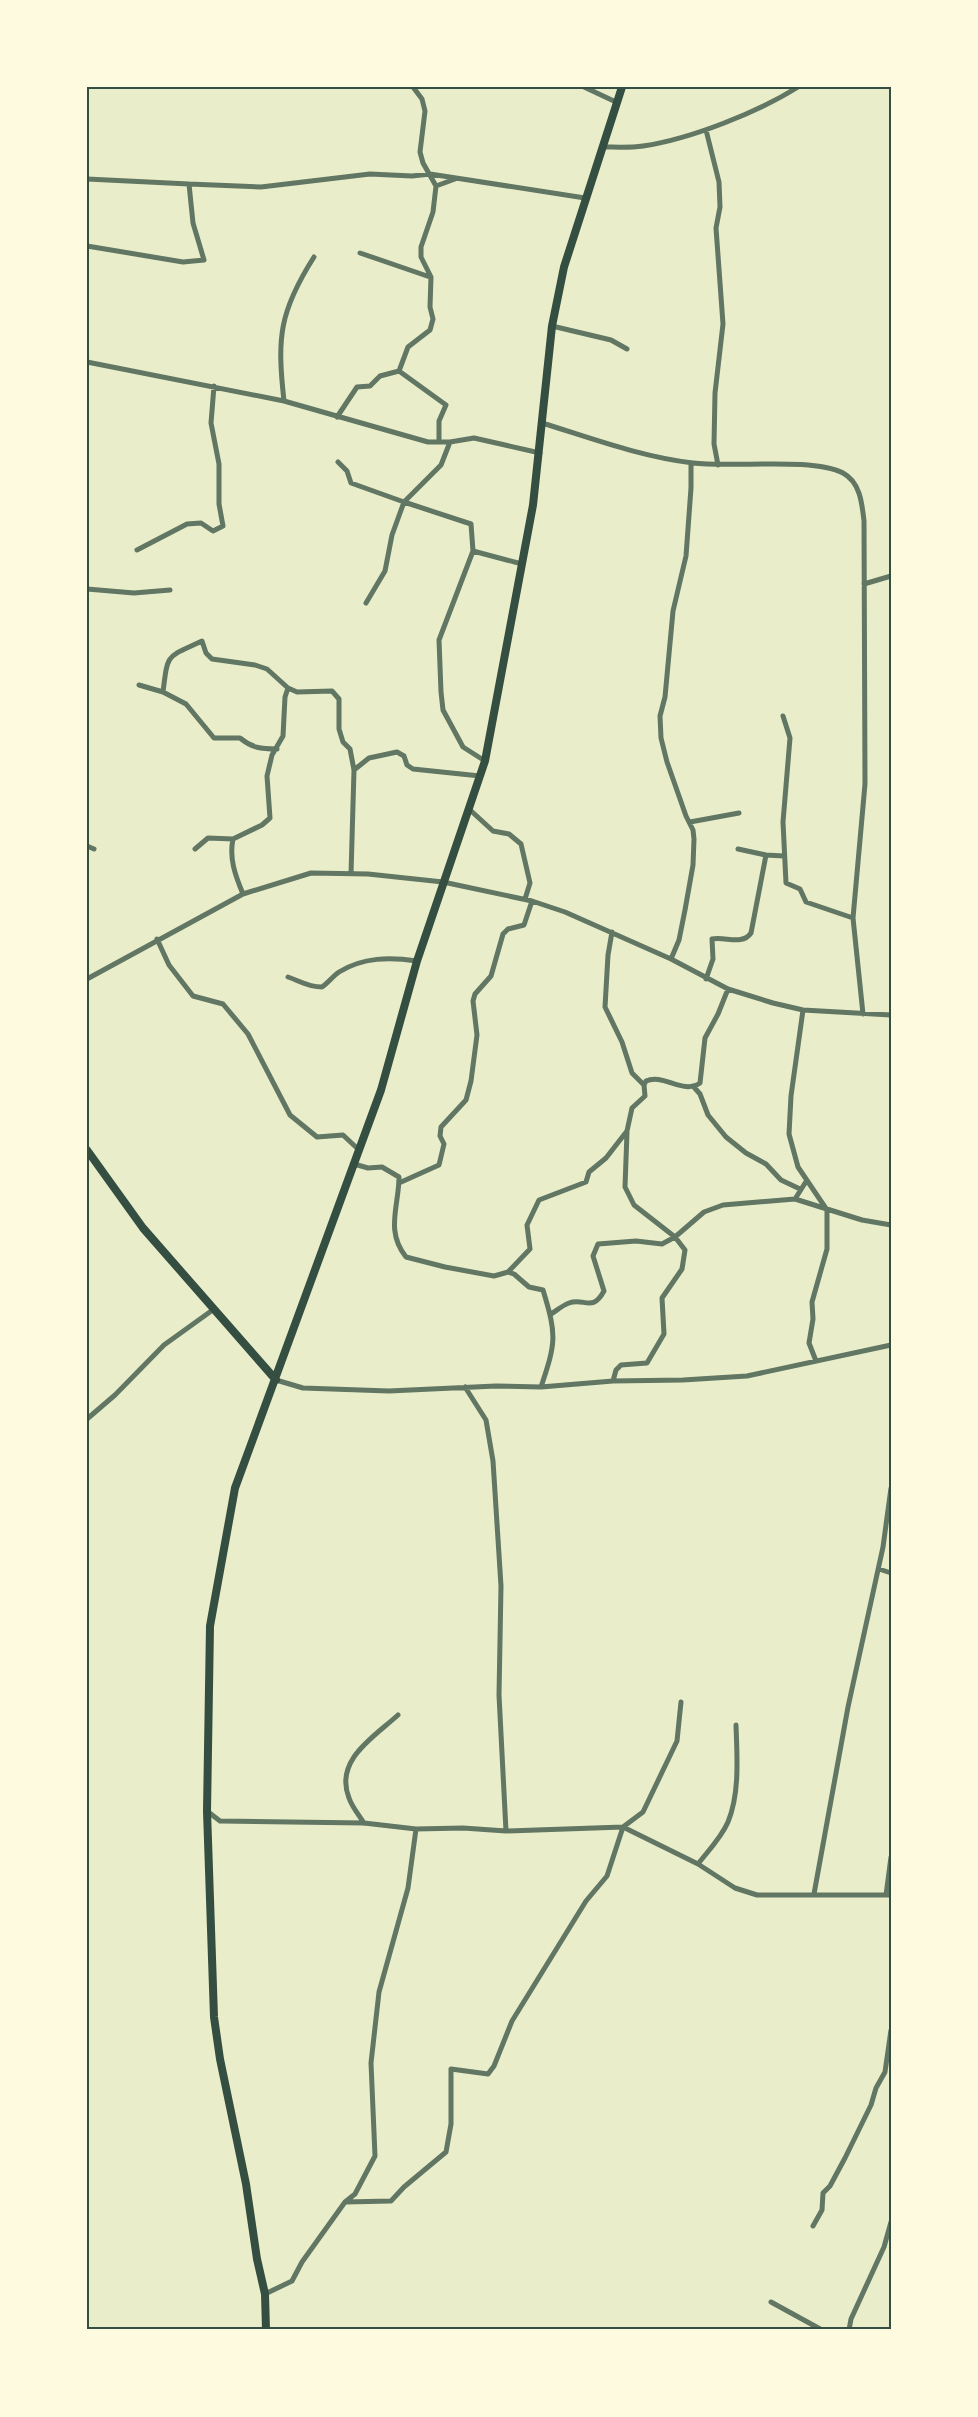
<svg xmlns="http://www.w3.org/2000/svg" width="978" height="2417" viewBox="0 0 978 2417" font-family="Bitter,serif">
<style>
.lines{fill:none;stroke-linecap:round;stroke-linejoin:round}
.minor{stroke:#617663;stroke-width:5}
.secondary{stroke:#344e41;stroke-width:8}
.neatline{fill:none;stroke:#344e41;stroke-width:2}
</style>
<rect width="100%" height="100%" fill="#e9edc9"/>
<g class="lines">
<path class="minor" d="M 584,87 L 616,102
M 706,130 L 719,182 L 720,207 L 716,228 L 723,324 L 715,393 L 714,444 L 718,465
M 602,147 C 615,147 630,148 643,146 C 691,139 758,112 798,87
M 87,179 L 189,184 L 193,223 L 204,260 L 183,262 L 87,246
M 189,184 L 261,187 L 370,174 L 412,176 L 430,174 L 585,198
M 436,186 L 455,179
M 360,253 L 430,277
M 552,326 L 611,340 L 627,349
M 87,362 L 284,401 L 428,442 L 450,442 L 474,438 L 540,453
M 399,371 L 408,347 L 430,330 L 433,319 L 430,307 L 431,277 L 421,257 L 421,247 L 433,212 L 436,186 L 423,163 L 420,152 L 425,111 L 422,99 L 413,87
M 284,401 C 277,338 279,312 314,257
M 337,417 L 357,387 L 370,386 L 380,376 L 399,371 L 446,405 L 439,421 L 439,441
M 542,423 C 591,438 641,457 693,463 C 732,468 811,457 843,473 C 860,482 862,503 864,521 L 865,784 L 853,918 L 863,1014
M 338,462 L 347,471 L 351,483 L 404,502 L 441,465 L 450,442
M 137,550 L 187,524 L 201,523 L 213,531 L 223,526 L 219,504 L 219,464 L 211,423 L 214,386
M 473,551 L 439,640 L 441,692 L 443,710 L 463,747 L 485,761
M 864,584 L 891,576
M 87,589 L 134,593 L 170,590
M 366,603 L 385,571 L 392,535 L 404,502 L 471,524 L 473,551 L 522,564
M 139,685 L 163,692 L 186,704 L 214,738 L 240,738 C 252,748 261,749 277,749
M 163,692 C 168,652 166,658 202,641 L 206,653 L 212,659 L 255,665 L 267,669 L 288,688 L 297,692 L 332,691 L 339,699 L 339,729 L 343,742 L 350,749 L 354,770 L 351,874
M 783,716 L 790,738 L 783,822 L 786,883 L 800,889 L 806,902 L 853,918
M 354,770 L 369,758 L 397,752 L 404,756 L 407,765 L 413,769 L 480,776
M 469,809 L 493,831 L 509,834 L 521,844 L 530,883 L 525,899
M 690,822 L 739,813
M 233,839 C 229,858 235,875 243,894
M 87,846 L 94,849
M 195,849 L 208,838 L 233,839 L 262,825 L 270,818 L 267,776 L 272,755 L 283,736 L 285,697 L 288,688
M 738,849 L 766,855 L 784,856
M 612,932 L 608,955 L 605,1007 L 622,1042 L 632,1073 L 644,1085
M 157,939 L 169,965 L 193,996 L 223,1004 L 248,1034 L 290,1115 L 317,1137 L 343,1135 L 359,1150
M 671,959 L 679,940 L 685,910 L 693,865 L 694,839 L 693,830 L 686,816 L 667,762 L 661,738 L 660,716 L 665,697 L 673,611 L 686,556 L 691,488 L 691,463
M 288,977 C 300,981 308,987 322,987 C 328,983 333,976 339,972 C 363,957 390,957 417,961
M 87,979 L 243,894 L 311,873 L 368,874 L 443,882 L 532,901 L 565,912 L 671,959 L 728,989 L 773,1003 L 803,1010 L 891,1015
M 706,979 L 713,959 L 712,939 C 725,936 742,946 751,933 L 766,855
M 803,1010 L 791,1096 L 789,1134 L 798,1167 L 827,1210 L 827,1249 L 812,1302 L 813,1319 L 809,1343 L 816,1361
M 693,1086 L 700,1094 L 708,1115 L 726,1137 L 746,1153 L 766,1164 L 781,1180 L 800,1189
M 354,1164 L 368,1168 L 382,1167 L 399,1177 C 399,1206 385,1231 406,1257 L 445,1267 L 494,1276 L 508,1272 L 514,1274 L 529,1287 L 543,1290 C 557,1336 556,1342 541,1387
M 399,1183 L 439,1165 L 444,1144 L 440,1136 L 441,1127 L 466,1100 L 471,1081 L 477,1035 L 473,1001 L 475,994 L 491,976 L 503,934 L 508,929 L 524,925 L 532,901
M 795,1199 L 807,1180
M 508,1272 L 530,1249 L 527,1225 L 539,1200 L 586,1182 L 589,1172 L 606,1158 L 627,1131 L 632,1108 L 645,1096 L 644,1085 L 646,1081 C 663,1073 683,1095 700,1083 L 705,1038 L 718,1014 L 728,989
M 551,1314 C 556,1311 563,1305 569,1303 C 584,1297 592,1313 604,1291 L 593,1256 L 598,1244 L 636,1241 L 662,1244 L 675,1237 L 704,1212 L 723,1205 L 795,1199 L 862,1220 L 891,1225
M 276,1380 L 303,1388 L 389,1391 L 496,1386 L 541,1387 L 613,1381 L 683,1380 L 747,1376 L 891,1345
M 613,1381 L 616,1370 L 621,1365 L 647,1363 L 664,1334 L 662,1298 L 682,1269 L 685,1250 L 675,1237 L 634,1205 L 625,1187 L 627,1132
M 465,1387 L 486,1420 L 493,1461 L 501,1586 L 499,1695 L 506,1831
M 87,1419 L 115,1395 L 164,1345 L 214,1309
M 879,1569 L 891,1573
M 207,1811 L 220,1821 L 364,1823 L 416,1829 L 463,1828 L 506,1831 L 623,1827 L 698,1864 L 735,1888 L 757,1895 L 891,1895
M 364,1823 C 359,1815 352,1807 349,1798 C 334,1760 374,1737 398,1715
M 698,1864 C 708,1851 721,1838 728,1822 C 740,1793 737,1756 736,1725
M 814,1894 L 848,1707 L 883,1547 L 891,1488
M 886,1895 L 891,1857
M 345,2202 L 391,2201 L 404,2187 L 446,2152 L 451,2124 L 451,2069 L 488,2074 L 494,2066 L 512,2021 L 586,1901 L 607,1876 L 623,1827 L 643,1812 L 677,1741 L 681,1702
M 813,2226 L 822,2210 L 823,2193 L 830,2186 L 845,2158 L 871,2105 L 876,2088 L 885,2072 L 891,2030
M 265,2294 L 292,2281 L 302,2262 L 345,2202 L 355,2194 L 375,2156 L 371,2063 L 379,1992 L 408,1888 L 416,1829
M 771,2302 L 822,2330
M 849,2330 L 851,2319 L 884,2247 L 891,2222"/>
<path class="secondary" d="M 87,1150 L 143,1228 L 276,1380
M 266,2330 L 265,2294 L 257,2259 L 246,2184 L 220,2059 L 214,2017 L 207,1811 L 210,1626 L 235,1488 L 381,1090 L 417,961 L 485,761 L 533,505 L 552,326 L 564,267 L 622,87"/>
</g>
<rect width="978" height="2417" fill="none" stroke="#fefae0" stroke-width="177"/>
<rect x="88" y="88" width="802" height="2240" class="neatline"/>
</svg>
